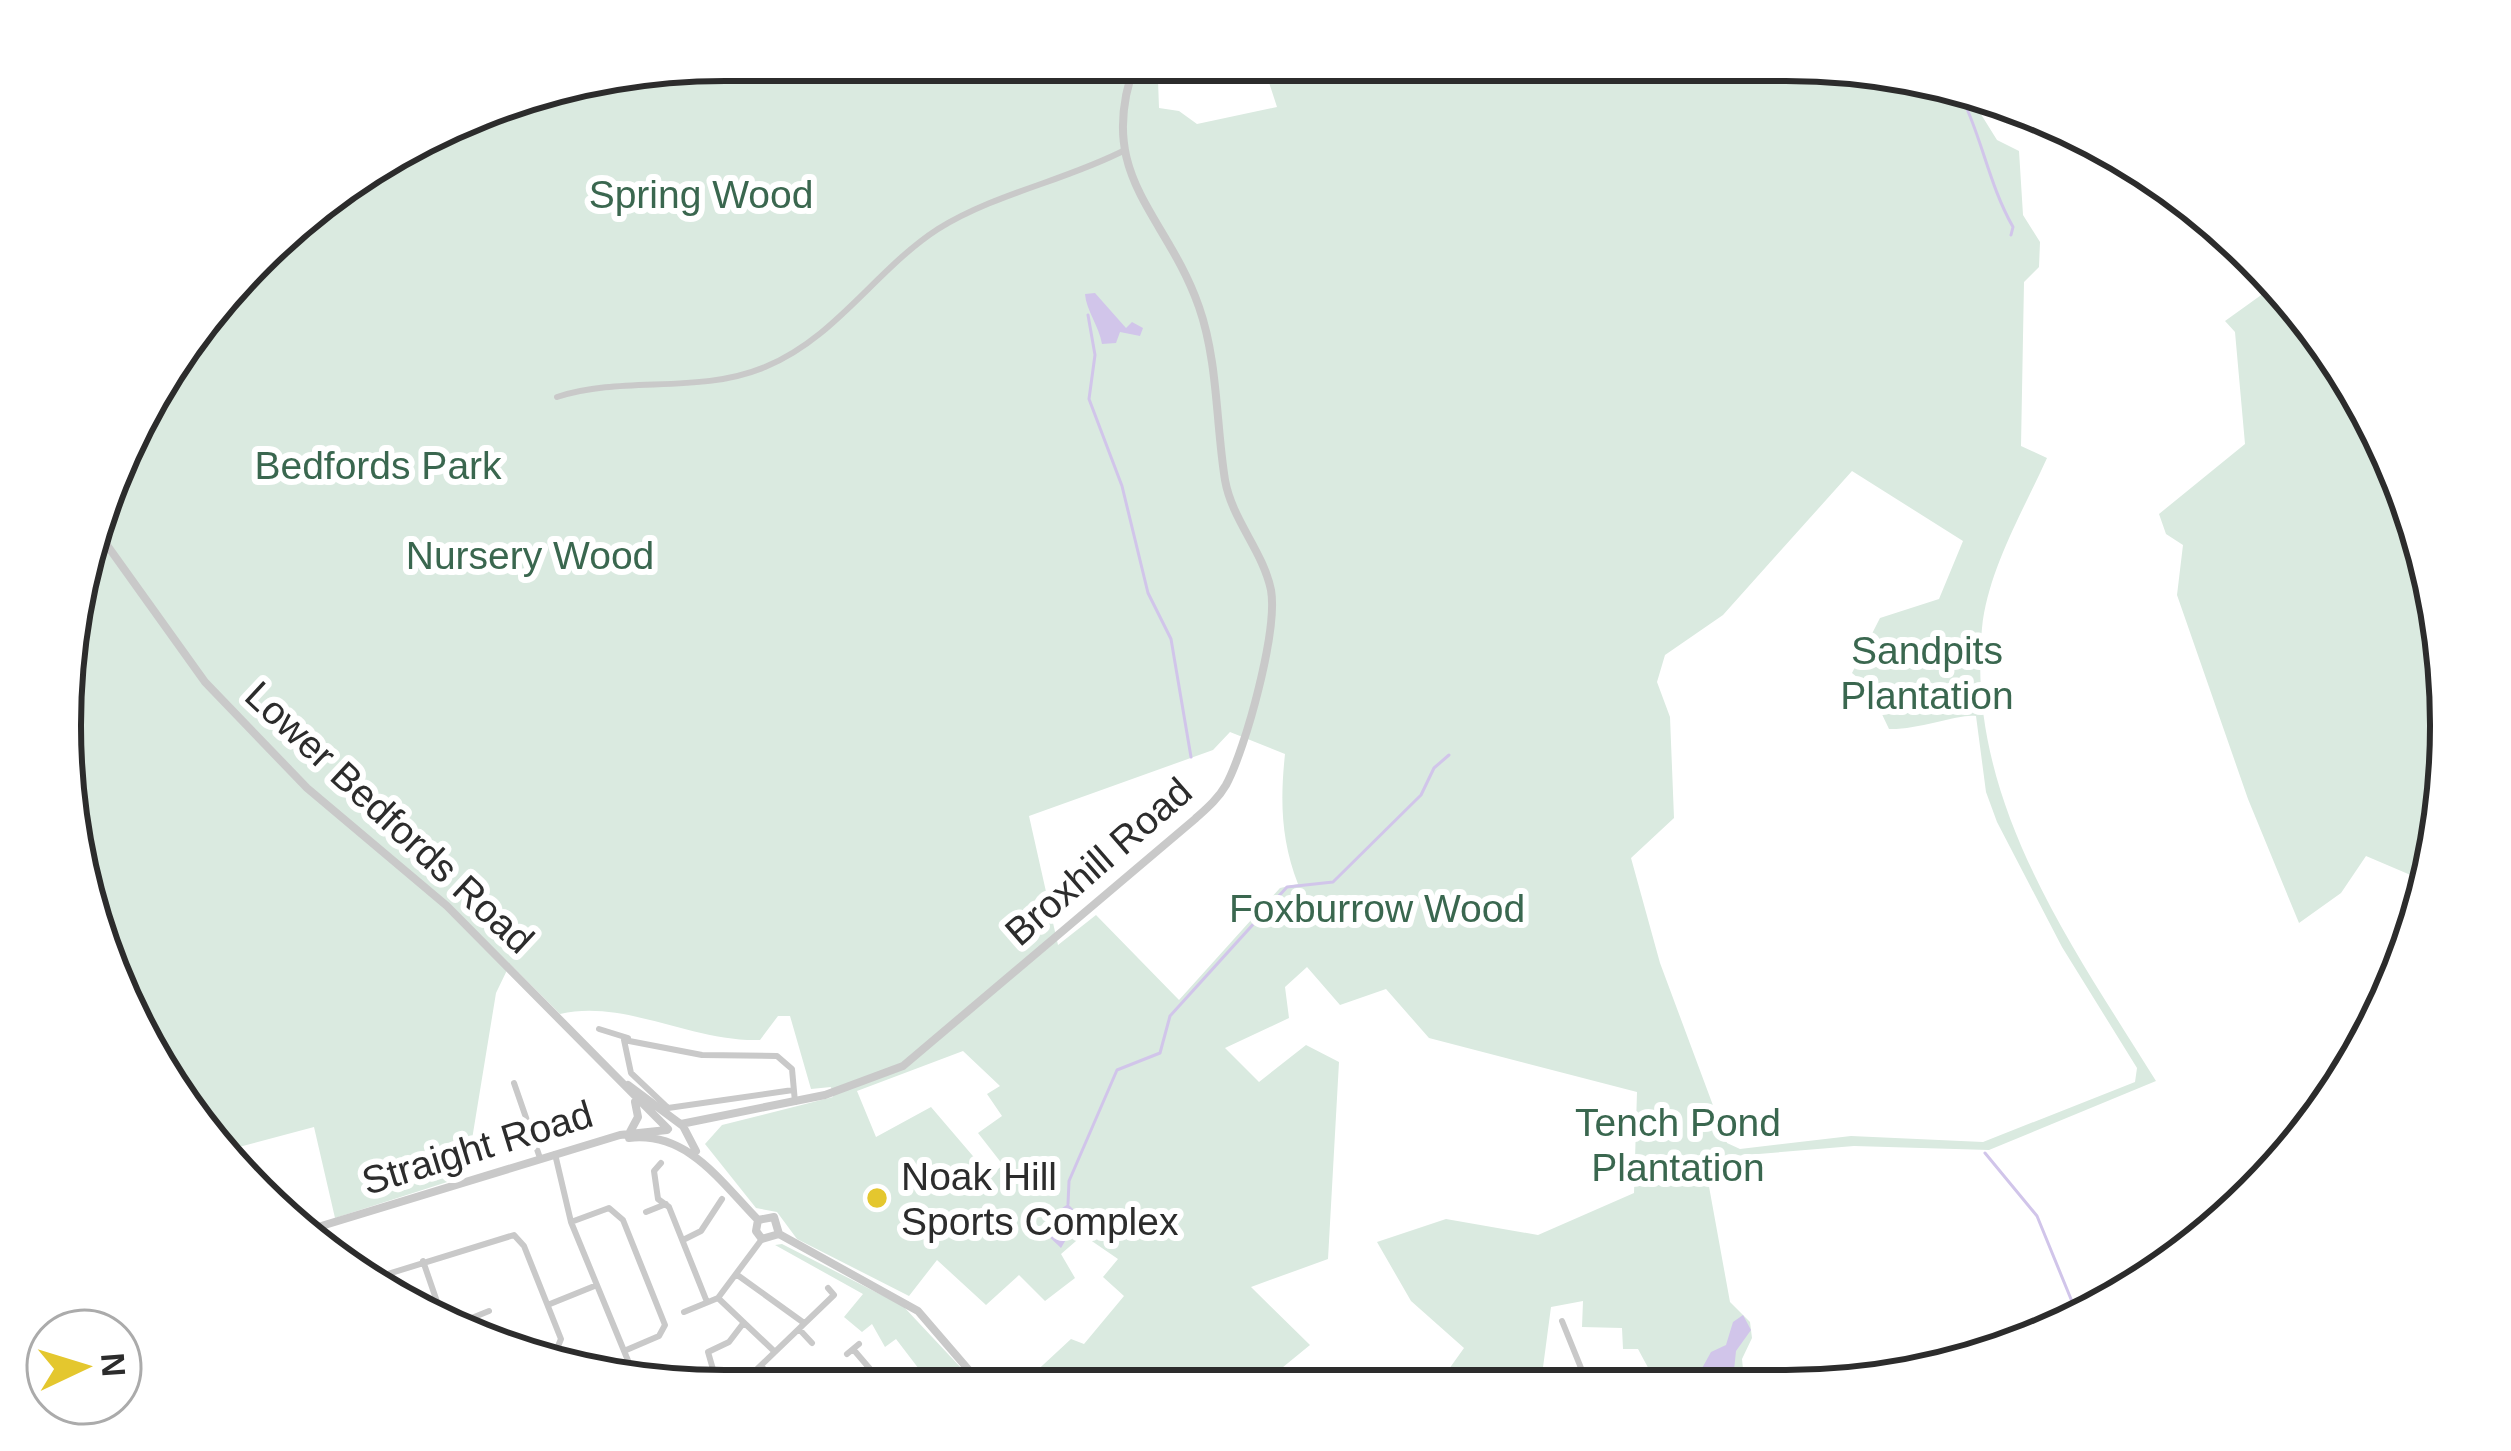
<svg xmlns="http://www.w3.org/2000/svg" width="2511" height="1451" viewBox="0 0 2511 1451" font-family="Helvetica,sans-serif">
<style>
.green{fill:#daeae0;fill-rule:evenodd}
.water{fill:#d1c5ea}
.lines{fill:none;stroke-linecap:round;stroke-linejoin:round}
.stream{stroke:#d1c5ea;stroke-width:3}
.minor{stroke:#c9c9c9;stroke-width:6}
.tertiary{stroke:#c9c9c9;stroke-width:8}
.poi-dot{fill:#e4c72e;stroke:#fff;stroke-width:4.5}
.labels{text-anchor:middle;stroke-width:12;stroke-linejoin:round;paint-order:stroke}
.park-label{font-size:39px;fill:#3a674f;stroke:#fff}
.street-label{font-size:39px;fill:#2c2c2c;stroke:#fff}
.poi-label{font-size:39px;fill:#2c2c2c;stroke:#fff;text-anchor:start}
.rim{fill:none;stroke:#2c2c2c;stroke-width:6}
</style>
<rect width="100%" height="100%" fill="#fff"/>
<path class="green" d="M 726,60 L 1145,61 L 1158,80 L 1159,108 L 1179,111 L 1197,124 L 1277,107 L 1262,61 L 1830,61 L 1973,90 L 1969,95 L 1997,140 L 2019,151 L 2023,215 L 2040,242 L 2039,267 L 2024,282 L 2021,446 L 2047,458 C 2023,511 1988,570 1982,628 C 1965,799 2071,944 2156,1081 L 1989,1150 L 1854,1146 L 1722,1157 L 1708,1181 L 1730,1302 L 1750,1322 L 1752,1338 L 1742,1359 L 1745,1390 L 1650,1390 L 1652,1375 L 1638,1349 L 1623,1349 L 1622,1328 L 1582,1327 L 1583,1301 L 1551,1307 L 1540,1390 L 1434,1390 L 1464,1348 L 1411,1301 L 1377,1242 L 1446,1219 L 1538,1235 L 1634,1193 L 1637,1092 L 1429,1038 L 1386,989 L 1340,1005 L 1307,967 L 1285,987 L 1289,1018 L 1225,1048 L 1259,1082 L 1306,1045 L 1339,1062 L 1328,1259 L 1251,1287 L 1310,1345 L 1255,1390 L 1016,1390 L 1071,1339 L 1084,1344 L 1124,1296 L 1103,1277 L 1118,1259 L 1083,1235 L 1061,1254 L 1075,1278 L 1045,1301 L 1019,1275 L 986,1305 L 937,1260 L 909,1296 L 797,1239 L 777,1212 L 756,1208 L 705,1144 L 722,1125 L 833,1097 L 831,1087 L 811,1089 L 790,1016 L 778,1016 L 760,1040 C 691,1042 625,999 560,1014 L 510,964 L 496,993 L 466,1176 L 335,1218 L 314,1127 L 220,1152 L 198,1131 L 96,940 L 60,726 L 83,553 L 173,355 L 321,197 L 512,95 ZM 1852,471 L 1963,541 L 1939,599 L 1880,618 L 1852,673 L 1869,687 L 1889,729 C 1917,730 1962,713 1976,716 L 1986,792 L 1997,822 L 2062,947 L 2137,1068 L 2135,1082 L 1983,1142 L 1851,1136 L 1740,1149 L 1727,1143 L 1660,963 L 1631,858 L 1674,818 L 1670,717 L 1657,682 L 1665,655 L 1723,615 ZM 1230,732 L 1285,754 C 1280,801 1281,840 1298,884 L 1280,888 L 1179,1000 L 1096,915 L 1058,945 L 1029,816 L 1213,750 ZM 963,1051 L 1000,1086 L 987,1094 L 1002,1116 L 978,1133 L 1003,1165 L 990,1176 L 931,1107 L 876,1137 L 857,1091 Z
M 2271,288 L 2338,355 L 2438,595 L 2438,855 L 2427,882 L 2366,856 L 2341,893 L 2299,923 L 2248,799 L 2177,595 L 2183,545 L 2166,534 L 2159,514 L 2245,444 L 2235,332 L 2225,321 Z
M 782,1244 L 903,1306 L 964,1371 L 935,1390 L 896,1339 L 885,1347 L 872,1324 L 862,1332 L 844,1317 L 863,1294 L 775,1245 Z"/>
<path class="water" d="M 1095,293 L 1126,328 L 1132,322 L 1143,328 L 1140,336 L 1120,332 L 1116,343 L 1102,344 C 1099,326 1086,310 1085,294 Z
M 1068,1204 L 1080,1216 L 1061,1248 L 1043,1231 L 1052,1215 Z
M 1743,1315 L 1751,1330 L 1736,1351 L 1732,1390 L 1690,1390 L 1711,1352 L 1726,1345 L 1733,1322 Z"/>
<g class="lines">
<path class="stream" d="M 1967,109 C 1984,148 1991,188 2013,227 L 2011,235
M 1088,315 L 1095,355 L 1089,399 L 1122,486 L 1148,593 L 1171,639 L 1191,757
M 1985,1153 L 2037,1216 L 2073,1304
M 1068,1204 L 1069,1181 L 1117,1070 L 1160,1053 L 1170,1016 L 1287,887 L 1333,882 L 1421,795 L 1434,768 L 1449,755
M 2077,1315 L 2079,1319"/>
<path class="minor" d="M 557,397 C 625,375 697,395 765,367 C 836,338 876,269 938,229 C 996,193 1065,181 1125,150
M 599,1029 L 628,1038
M 514,1083 L 540,1158
M 793,1090 L 668,1108 L 631,1073 L 624,1040 L 702,1055 L 777,1056 L 792,1069 L 795,1102
M 555,1154 L 571,1222 L 636,1380
M 661,1163 L 654,1171 L 658,1199 L 669,1207 L 707,1302
M 646,1212 L 666,1204
M 571,1222 L 609,1208 L 623,1220 L 665,1325 L 659,1336 L 624,1351
M 683,1240 L 701,1231 L 722,1199
M 423,1261 L 444,1322
M 736,1274 L 804,1323
M 362,1282 L 514,1235 L 524,1246 L 561,1339 L 556,1351 L 534,1360
M 718,1298 L 775,1352
M 550,1304 L 597,1285
M 684,1312 L 718,1298 L 762,1239
M 1562,1321 L 1581,1368
M 452,1326 L 489,1311
M 799,1329 L 812,1343
M 853,1349 L 888,1390
M 847,1354 L 859,1344
M 761,1366 L 774,1380
M 635,1378 L 659,1370 L 670,1387
M 719,1388 L 752,1374 L 834,1295 L 828,1288
M 719,1390 L 708,1352 L 729,1342 L 742,1325
M 812,1390 L 816,1386
M 962,1390 L 970,1384
M 1344,1390 L 1356,1377
M 1577,1390 L 1579,1371 L 1630,1370 L 1631,1390"/>
<path class="tertiary" d="M 94,527 L 205,682 L 307,788 L 447,906 L 668,1129
M 628,1085 L 683,1126 L 696,1151
M 681,1124 L 825,1095 L 903,1066 L 1195,819 C 1206,809 1218,799 1226,785 C 1246,748 1278,630 1271,590 C 1263,551 1232,520 1225,480 C 1216,425 1218,361 1199,307 C 1166,212 1093,176 1136,61
M 630,1132 L 638,1117 L 635,1102
M 629,1138 C 687,1131 720,1181 758,1220 L 756,1231 L 762,1239 L 779,1234
M 758,1220 L 774,1217 L 779,1234 L 918,1311 L 986,1390
M 305,1231 L 620,1135 L 667,1130"/>
</g>
<circle class="poi-dot" cx="877" cy="1198" r="12"/>
<g class="labels">
<g class="park-label">
<text x="701" y="208">Spring Wood</text>
<text x="378" y="479">Bedfords Park</text>
<text x="530" y="569">Nursery Wood</text>
<text x="1927" y="664">Sandpits<tspan x="1927" dy="45">Plantation</tspan></text>
<text x="1377" y="922">Foxburrow Wood</text>
<text x="1678" y="1136">Tench Pond<tspan x="1678" dy="45">Plantation</tspan></text>
</g>
<g class="street-label">
<text transform="translate(390 817) rotate(43)" y="14">Lower Bedfords Road</text>
<text transform="translate(1098 861) rotate(-41)" y="14">Broxhill Road</text>
<text transform="translate(477 1147) rotate(-17)" y="14">Straight Road</text>
</g>
<g class="poi-label">
<text x="901" y="1190">Noak Hill<tspan x="901" dy="45">Sports Complex</tspan></text>
</g>
</g>
<path d="M0 0H2511V1451H0ZM725 81H1786A644 644 0 0 1 2430 725V726A644 644 0 0 1 1786 1370H725A644 644 0 0 1 81 726V725A644 644 0 0 1 725 81Z" fill="#fff" fill-rule="evenodd"/>
<path class="rim" d="M725 81H1786A644 644 0 0 1 2430 725V726A644 644 0 0 1 1786 1370H725A644 644 0 0 1 81 726V725A644 644 0 0 1 725 81Z"/>
<g transform="translate(84 1367) rotate(86)"><circle r="57" fill="#ffffff" stroke="#ababab" stroke-width="3"/>
<path d="M0-9L21 45L0 30L-21 45Z" fill="#e4c72e"/>
<text y="-18" font-size="33" font-weight="bold" text-anchor="middle" fill="#2c2c2c">N</text>
</g>
</svg>
